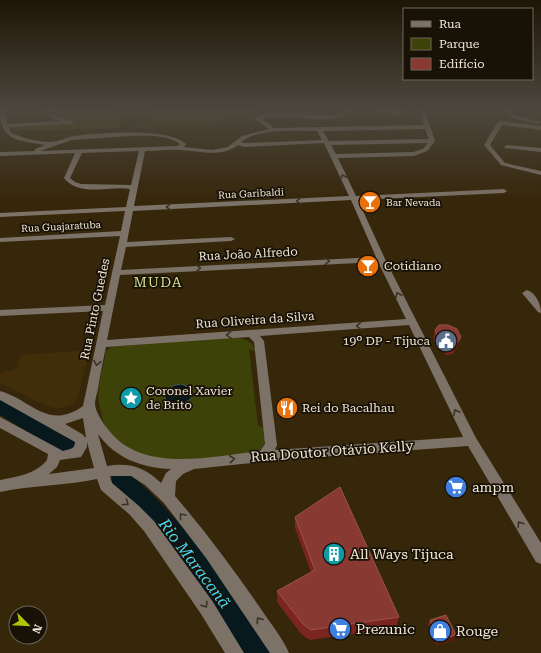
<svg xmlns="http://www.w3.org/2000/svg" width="541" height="653" viewBox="0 0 541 653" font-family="'Roboto Serif',serif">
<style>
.built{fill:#412d09}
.green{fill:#3d4209}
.water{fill:#07191d;stroke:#4d5654}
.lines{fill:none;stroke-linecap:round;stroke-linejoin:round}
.river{fill:#07191d;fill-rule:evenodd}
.minor{fill:#7c7267;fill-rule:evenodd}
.wall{fill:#7c251f}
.shaded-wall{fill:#5b1c0e}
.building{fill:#883932;stroke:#98544c}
.oneway{stroke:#3b3328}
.labels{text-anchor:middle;stroke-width:3.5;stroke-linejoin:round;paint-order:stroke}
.far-street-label{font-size:10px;fill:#f0e6d6;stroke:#181106}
.far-poi-label{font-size:10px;fill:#f0e6d6;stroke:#181106;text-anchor:start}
.street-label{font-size:12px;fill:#f0e6d6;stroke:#181106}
.poi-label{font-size:12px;fill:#f0e6d6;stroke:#181106;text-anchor:start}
.quarter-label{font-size:14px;letter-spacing:1px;fill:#cfdd91;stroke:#181106}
.near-street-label{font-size:14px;fill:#f0e6d6;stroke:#181106}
.near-poi-label{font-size:14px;fill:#f0e6d6;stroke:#181106;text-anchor:start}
.near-water-label{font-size:16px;font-style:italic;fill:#45d6f4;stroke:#181106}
</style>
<rect width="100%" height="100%" fill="#36260a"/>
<path class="built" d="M 90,350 L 79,392 L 74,404 L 57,409 L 44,405 L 0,383 L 0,374 L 17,368 L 20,355 Z"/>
<path class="green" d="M 49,110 L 115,110 L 118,115 L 119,110 L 134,111 L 120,116 L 121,118 L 118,120 L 125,120 L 117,122 L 119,125 L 119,128 L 12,131 L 10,126 L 76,121 L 55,117 Z
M 148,110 L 263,110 L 202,125 L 129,128 L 152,119 L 153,116 L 146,113 L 150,112 Z
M 234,337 C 245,339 252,340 255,351 L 249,349 L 258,425 L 265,429 C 266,440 266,445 257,453 C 213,457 117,477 102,417 C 101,410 98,403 98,396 C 99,381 103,366 106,351 L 111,347 Z"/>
<path class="water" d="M 181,384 L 191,388 C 196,397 188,402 180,404 L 167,401 L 165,398 C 165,388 173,385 181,384 Z"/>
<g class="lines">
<path class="river" d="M 0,399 L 7,401 L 78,442 L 81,448 L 78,454 L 71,456 L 64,454 L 0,415 Z
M 122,471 C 155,483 258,618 273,653 L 244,653 L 157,531 L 137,508 L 114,486 L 111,480 L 114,474 Z"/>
<path class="minor" d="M 0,110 L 6,110 L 7,124 L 61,121 L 53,119 L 45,110 L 50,110 L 57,117 L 75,122 L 72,124 L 9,127 L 11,133 C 23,138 37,142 50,142 C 58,142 67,137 74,136 C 98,133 169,127 186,144 L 184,147 L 212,150 L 228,147 L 242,136 L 269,129 L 255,119 C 275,106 310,117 333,115 C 341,115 347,110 354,110 C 329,130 291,110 262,119 L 274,128 L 424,125 L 420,110 L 425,110 L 435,141 L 427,151 L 414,156 L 338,158 L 356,196 L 504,189 L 507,191 L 504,193 L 358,200 L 385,259 L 476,438 L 541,543 L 541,564 L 536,562 L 468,446 L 291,459 L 194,469 L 183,474 L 176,481 L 175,496 C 206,532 234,570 261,609 C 270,623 282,637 289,653 L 270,653 L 206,558 L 164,503 L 145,485 L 131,476 L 110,476 L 112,483 L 139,506 L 154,521 L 213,602 L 244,653 L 225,653 L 201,614 L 144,531 L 129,514 L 101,490 L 97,479 C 65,486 32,485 0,492 L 0,480 C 16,477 36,474 47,460 L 48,454 L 0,428 L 0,417 L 63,451 C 70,449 75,449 75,442 L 0,400 L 0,391 C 32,400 48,431 83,406 L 103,311 L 0,316 L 0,310 L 105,305 L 120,236 L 0,242 L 0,238 L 121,231 L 125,211 L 0,217 L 0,213 L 126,207 L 130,189 C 109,185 80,198 64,178 L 75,153 L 0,156 L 0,152 L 35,151 L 35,149 L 45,145 C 19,140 0,142 0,110 ZM 425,129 L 429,139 L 329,141 L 323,131 ZM 317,131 L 322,140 L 245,143 L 241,142 C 259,128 296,131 317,131 ZM 130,136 C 146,136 166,134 180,144 L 177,146 L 40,151 L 72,140 ZM 324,143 L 349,196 L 134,206 L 145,151 C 156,151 168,149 180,150 C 200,151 221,158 238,145 L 244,147 ZM 428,143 L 423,149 L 413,152 L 336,154 L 331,145 ZM 139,151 L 131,185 L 81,184 L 75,182 L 70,178 L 82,153 ZM 351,200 L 376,257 L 121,270 L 126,247 L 231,241 L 235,239 L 231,237 L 127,242 L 133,211 ZM 378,262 L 406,319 L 107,340 L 120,275 ZM 409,325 L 463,437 L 275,450 L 277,445 L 264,341 L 260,336 ZM 249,337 L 254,342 L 265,444 L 260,451 C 212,456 141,475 107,428 C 103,423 95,411 95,404 C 95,399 97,394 98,389 C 100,375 103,361 106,347 ZM 83,418 L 86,438 L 82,434 L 65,424 ZM 98,434 C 115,458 142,468 171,469 L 166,473 L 161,483 C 145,467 129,462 107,466 ZM 87,442 L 94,468 L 49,474 L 57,467 L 60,460 L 81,457 L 87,447 Z
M 376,110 L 403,110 L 400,115 L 381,114 Z
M 502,110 L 508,110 L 517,116 L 541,122 L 538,124 L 513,118 Z
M 500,121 L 541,126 L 541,130 L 502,125 L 490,145 L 505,163 L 541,171 L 541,175 L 501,165 L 485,146 L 484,145 L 497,123 Z
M 507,145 L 541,148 L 541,152 L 505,148 L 504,147 Z
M 527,290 C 536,293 541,304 541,313 L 538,312 L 522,293 Z"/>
</g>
<path class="wall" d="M 435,330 L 459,345 L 453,354 L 445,355 L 444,351 L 439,350 L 433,338 Z
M 295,517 L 399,617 L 396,628 L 310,640 L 302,635 L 277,602 L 277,591 L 311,572 L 295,528 Z
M 430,620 L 454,640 L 437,645 L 428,625 Z"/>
<path class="shaded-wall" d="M 461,337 L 459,345 L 453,354 L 455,346 Z
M 456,635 L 454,640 L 437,645 L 439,640 Z"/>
<path class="building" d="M 439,325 L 448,325 L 457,329 L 461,337 L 455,346 L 448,347 L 446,343 L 441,342 L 435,330 Z
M 340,487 L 399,617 L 311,630 L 303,624 L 277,591 L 315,570 L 295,517 Z
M 446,615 L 456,635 L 439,640 L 430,620 Z"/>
<defs><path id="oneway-chevron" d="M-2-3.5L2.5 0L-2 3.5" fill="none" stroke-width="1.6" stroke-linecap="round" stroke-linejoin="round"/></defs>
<g class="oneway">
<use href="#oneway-chevron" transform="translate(343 177) rotate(-113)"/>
<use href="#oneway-chevron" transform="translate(299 201) rotate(177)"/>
<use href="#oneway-chevron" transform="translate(169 207) rotate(177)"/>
<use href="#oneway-chevron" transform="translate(327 261) rotate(-3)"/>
<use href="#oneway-chevron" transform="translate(198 268) rotate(-3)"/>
<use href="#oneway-chevron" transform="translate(398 295) rotate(-116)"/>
<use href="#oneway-chevron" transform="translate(359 326) rotate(176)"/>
<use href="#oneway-chevron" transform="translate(229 335) rotate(177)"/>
<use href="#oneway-chevron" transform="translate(97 363) rotate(101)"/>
<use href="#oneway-chevron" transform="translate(456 412) rotate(-117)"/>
<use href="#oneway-chevron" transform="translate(232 459) rotate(-6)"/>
<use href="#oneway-chevron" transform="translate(126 503) rotate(37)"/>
<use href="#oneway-chevron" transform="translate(182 516) rotate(-130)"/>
<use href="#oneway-chevron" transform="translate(520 524) rotate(-122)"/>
<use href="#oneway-chevron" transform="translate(205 605) rotate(56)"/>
<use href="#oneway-chevron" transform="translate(259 620) rotate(-126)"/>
</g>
<linearGradient id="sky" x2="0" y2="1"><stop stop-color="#1e1506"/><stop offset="0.54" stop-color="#4c473e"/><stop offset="1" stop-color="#4c473e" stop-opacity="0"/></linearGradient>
<rect width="541" height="202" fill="url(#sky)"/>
<defs>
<g id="bar-disc" transform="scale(1.15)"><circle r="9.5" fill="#e8710a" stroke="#181106"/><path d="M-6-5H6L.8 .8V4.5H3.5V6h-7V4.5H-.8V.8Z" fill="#fff"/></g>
<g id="civic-disc" transform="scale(1.15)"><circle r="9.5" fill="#5c6f8a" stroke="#181106"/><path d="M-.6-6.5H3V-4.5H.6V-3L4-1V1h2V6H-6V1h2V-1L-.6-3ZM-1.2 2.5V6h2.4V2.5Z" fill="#fff"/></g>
<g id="sight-disc" transform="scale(1.15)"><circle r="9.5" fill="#0f9aa8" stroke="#181106"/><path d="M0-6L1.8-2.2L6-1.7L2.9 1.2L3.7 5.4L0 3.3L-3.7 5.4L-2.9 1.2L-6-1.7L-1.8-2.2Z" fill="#fff"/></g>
<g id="restaurant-disc" transform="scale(1.15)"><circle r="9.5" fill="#e8710a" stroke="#181106"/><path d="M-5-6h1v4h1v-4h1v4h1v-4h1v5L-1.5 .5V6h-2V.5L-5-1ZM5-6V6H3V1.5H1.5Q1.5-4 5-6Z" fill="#fff"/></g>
<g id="supermarket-disc" transform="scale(1.15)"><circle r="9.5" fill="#3f7fe0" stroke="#181106"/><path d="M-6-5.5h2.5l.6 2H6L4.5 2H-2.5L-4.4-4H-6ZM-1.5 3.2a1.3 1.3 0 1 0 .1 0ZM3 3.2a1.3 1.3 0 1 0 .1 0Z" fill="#fff"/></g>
<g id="building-disc" transform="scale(1.15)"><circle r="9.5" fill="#0f9aa8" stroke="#181106"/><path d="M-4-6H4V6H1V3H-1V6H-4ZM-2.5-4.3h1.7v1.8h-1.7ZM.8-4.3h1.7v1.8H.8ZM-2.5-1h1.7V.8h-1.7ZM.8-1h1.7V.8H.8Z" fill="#fff"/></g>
<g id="shop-disc" transform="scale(1.15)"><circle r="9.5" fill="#3f7fe0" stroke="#181106"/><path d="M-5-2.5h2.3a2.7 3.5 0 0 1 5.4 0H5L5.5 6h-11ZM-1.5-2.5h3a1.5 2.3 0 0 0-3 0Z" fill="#fff"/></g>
</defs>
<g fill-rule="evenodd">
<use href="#bar-disc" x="370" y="202"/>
<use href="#bar-disc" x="368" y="266"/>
<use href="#civic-disc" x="446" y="341"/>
<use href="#sight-disc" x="131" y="398"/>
<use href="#restaurant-disc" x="287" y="408"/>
<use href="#supermarket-disc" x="456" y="487"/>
<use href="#building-disc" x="334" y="554"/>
<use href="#supermarket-disc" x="340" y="629"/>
<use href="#shop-disc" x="440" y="631"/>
</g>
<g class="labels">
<g class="far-street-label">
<text transform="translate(251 193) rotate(-3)" y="4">Rua Garibaldi</text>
<text transform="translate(61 226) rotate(-3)" y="4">Rua Guajaratuba</text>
</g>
<g class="far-poi-label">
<text x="386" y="206">Bar Nevada</text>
</g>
<g class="street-label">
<text transform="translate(248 254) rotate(-3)" y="4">Rua João Alfredo</text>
<text transform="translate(95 309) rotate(-78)" y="4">Rua Pinto Guedes</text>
<text transform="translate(255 320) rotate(-4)" y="4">Rua Oliveira da Silva</text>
</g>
<g class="poi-label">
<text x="384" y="270">Cotidiano</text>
<text x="430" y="345" text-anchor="end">19º DP - Tijuca</text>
<text x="146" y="395">Coronel Xavier<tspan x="146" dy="14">de Brito</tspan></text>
<text x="302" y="412">Rei do Bacalhau</text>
</g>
<g class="quarter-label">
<text x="158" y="287">MUDA</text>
</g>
<g class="near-street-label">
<text transform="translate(332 451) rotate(-4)" y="5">Rua Doutor Otávio Kelly</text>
</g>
<g class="near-poi-label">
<text x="472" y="492">ampm</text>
<text x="350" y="559">All Ways Tijuca</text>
<text x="356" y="634">Prezunic</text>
<text x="456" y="636">Rouge</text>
</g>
<g class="near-water-label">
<text transform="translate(195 563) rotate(53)" y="6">Rio Maracanã</text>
</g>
</g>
<rect x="403" y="8" width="130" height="72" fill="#181106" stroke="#6e6659"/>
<rect x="411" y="21" width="20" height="6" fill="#7c7267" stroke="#6e6659"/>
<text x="439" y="28" font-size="12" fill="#f0e6d6">Rua</text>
<rect x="411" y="38" width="20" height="12" fill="#3d4209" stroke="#6e6659"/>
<text x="439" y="48" font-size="12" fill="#f0e6d6">Parque</text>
<rect x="411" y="58" width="20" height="12" fill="#883932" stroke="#6e6659"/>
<text x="439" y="68" font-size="12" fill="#f0e6d6">Edifício</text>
<g transform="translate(28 625) rotate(114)"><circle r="19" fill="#181106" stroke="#6e6659"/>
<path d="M0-3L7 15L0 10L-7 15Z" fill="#b0c503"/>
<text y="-6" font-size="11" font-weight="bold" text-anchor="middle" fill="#f0e6d6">N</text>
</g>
</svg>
